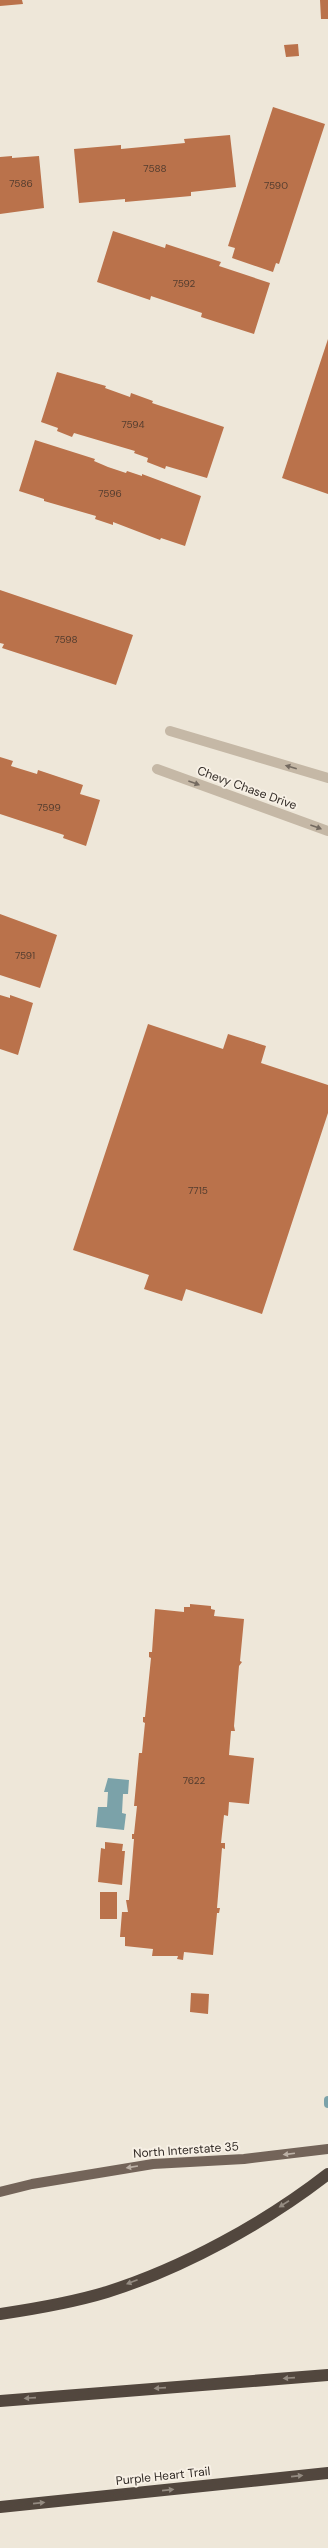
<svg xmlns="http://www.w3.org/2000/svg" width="328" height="2548" viewBox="0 0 328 2548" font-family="'DM Sans',sans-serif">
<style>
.water{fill:#7ba2a9}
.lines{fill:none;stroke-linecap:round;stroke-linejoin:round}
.stream{stroke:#7ba2a9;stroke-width:8}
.building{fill:#ba724b}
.minor{stroke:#c5b8a6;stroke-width:10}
.major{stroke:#736459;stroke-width:10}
.highway{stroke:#52473e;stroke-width:12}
.oneway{fill:#746a60}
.oneway2{fill:#bcb1a6}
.oneway3{fill:#948b81}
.labels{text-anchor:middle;stroke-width:4;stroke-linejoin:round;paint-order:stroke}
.number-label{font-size:10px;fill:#543d2f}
.street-label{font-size:12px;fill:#322b26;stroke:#f7f0e5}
</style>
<rect width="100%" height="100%" fill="#eee7d9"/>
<path class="water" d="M 108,1778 L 129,1780 L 128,1794 L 123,1794 L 122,1813 L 126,1814 L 124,1830 L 96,1827 L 98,1807 L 107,1807 L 108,1792 L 104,1792 Z"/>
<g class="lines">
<path class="stream" d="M 328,2104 L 328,2100"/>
</g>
<path class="building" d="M 0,0 L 22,0 L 23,4 L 0,6 Z
M 320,0 L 328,0 L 328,19 L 321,19 Z
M 298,44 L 299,56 L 286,57 L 284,45 Z
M 273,107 L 325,124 L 279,264 L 276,263 L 273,272 L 232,258 L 235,248 L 228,246 Z
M 230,135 L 236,187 L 191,192 L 191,196 L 125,202 L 125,199 L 79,203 L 74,149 L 121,145 L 121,149 L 185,143 L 184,139 Z
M 12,156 L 12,158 L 39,156 L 44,208 L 0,214 L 0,157 Z
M 113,231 L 165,248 L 166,244 L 221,262 L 219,266 L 270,283 L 254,334 L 201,317 L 202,313 L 151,296 L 150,300 L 97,282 Z
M 328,339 L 328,494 L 282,478 Z
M 57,372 L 106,386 L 105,388 L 130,397 L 131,393 L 153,401 L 152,403 L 224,427 L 207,478 L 166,466 L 165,469 L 147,462 L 148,458 L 134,453 L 135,451 L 74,433 L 72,437 L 57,431 L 58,428 L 41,422 Z
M 35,440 L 95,459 L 94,461 L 108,467 L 126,473 L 127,471 L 142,476 L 142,474 L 201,496 L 185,546 L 161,538 L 160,540 L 113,522 L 113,525 L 95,519 L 96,516 L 44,501 L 44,499 L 19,491 Z
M 0,590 L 133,635 L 116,685 L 2,648 L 4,644 L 0,643 Z
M 0,757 L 13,761 L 11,766 L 37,774 L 38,770 L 83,785 L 80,794 L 100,800 L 86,846 L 63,838 L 64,835 L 0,814 Z
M 0,914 L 57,935 L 40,988 L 0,975 Z
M 0,995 L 10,998 L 10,995 L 33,1003 L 18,1055 L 0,1049 Z
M 148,1024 L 223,1049 L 228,1034 L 266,1046 L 261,1063 L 328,1085 L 328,1113 L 262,1314 L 186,1289 L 182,1301 L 144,1289 L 149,1275 L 73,1250 Z
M 190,1604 L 211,1606 L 211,1609 L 215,1610 L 214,1616 L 244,1619 L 240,1661 L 242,1662 L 239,1666 L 234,1726 L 235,1731 L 231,1731 L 229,1755 L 254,1758 L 249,1804 L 229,1802 L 228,1816 L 224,1815 L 221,1843 L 225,1843 L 225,1849 L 222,1848 L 217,1908 L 220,1908 L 219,1913 L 217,1913 L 213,1955 L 184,1952 L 183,1960 L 177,1959 L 178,1956 L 152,1956 L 153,1949 L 125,1946 L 125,1937 L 120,1937 L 122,1912 L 128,1912 L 126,1900 L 129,1900 L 134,1839 L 132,1839 L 132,1834 L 134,1834 L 137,1806 L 134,1806 L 139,1753 L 142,1753 L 145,1723 L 143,1722 L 143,1717 L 145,1717 L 151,1658 L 149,1657 L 149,1652 L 152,1652 L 155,1609 L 184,1612 L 184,1607 L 190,1607 Z
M 105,1842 L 123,1844 L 122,1851 L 125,1851 L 122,1885 L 98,1882 L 101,1848 L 105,1849 Z
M 100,1892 L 117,1892 L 117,1919 L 100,1919 Z
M 191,1993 L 209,1994 L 208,2014 L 190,2012 Z"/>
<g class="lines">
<path class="minor" d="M 170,731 L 328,778
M 157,769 L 328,831"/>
<path class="major" d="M 0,2192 L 32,2184 L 153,2164 L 244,2159 L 328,2149"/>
<path class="highway" d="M 0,2314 C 34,2309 74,2302 107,2292 C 183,2268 265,2223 328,2174
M 0,2401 L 328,2375
M 0,2507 L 328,2473"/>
</g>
<defs><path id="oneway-solid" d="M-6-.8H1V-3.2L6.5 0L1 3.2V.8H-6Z"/></defs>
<g class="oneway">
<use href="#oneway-solid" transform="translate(291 767) rotate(-164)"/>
<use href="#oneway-solid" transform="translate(194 783) rotate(20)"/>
<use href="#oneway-solid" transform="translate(316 827) rotate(20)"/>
</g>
<g class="oneway2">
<use href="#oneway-solid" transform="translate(289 2154) rotate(173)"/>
<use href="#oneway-solid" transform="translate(132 2167) rotate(171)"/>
</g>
<g class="oneway3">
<use href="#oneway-solid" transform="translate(284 2204) rotate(147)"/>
<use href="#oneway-solid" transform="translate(132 2282) rotate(159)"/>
<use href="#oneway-solid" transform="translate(289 2378) rotate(176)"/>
<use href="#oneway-solid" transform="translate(160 2388) rotate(176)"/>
<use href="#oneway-solid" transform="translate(30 2398) rotate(176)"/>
<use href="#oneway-solid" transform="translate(297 2476) rotate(-6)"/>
<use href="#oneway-solid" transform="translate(168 2490) rotate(-6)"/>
<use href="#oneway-solid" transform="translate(39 2503) rotate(-6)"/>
</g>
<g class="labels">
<g class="number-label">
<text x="155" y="172">7588</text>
<text x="21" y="187">7586</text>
<text x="276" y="189">7590</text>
<text x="184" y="287">7592</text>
<text x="133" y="428">7594</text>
<text x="110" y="497">7596</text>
<text x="66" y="643">7598</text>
<text x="49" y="811">7599</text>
<text x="25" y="959">7591</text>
<text x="198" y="1194">7715</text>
<text x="194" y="1784">7622</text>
</g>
<g class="street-label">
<text transform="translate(247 788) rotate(20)" y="4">Chevy Chase Drive</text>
<text transform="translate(186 2150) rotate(-4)" y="4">North Interstate 35</text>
<text transform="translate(163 2476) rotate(-6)" y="4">Purple Heart Trail</text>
</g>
</g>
</svg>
